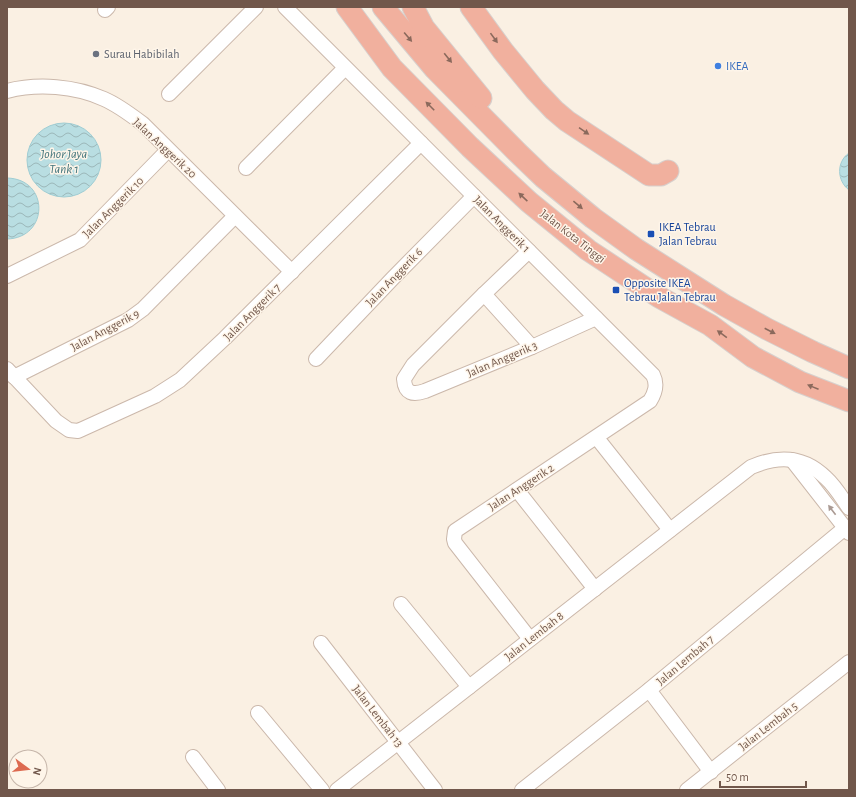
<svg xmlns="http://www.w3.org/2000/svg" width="856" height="797" font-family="'Alegreya Sans',sans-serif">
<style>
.water{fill:url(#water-waves);stroke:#a0cdd3}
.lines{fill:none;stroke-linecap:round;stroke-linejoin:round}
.minor-casing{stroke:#cbb8ab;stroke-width:16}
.highway-casing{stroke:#d7d0cd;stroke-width:23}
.minor{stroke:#fff;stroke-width:14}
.highway{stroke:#f1b09e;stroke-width:21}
.oneway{fill:#8b695c}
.oneway2{fill:#aa9a93}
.worship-dot{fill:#6b7280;stroke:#fef5e9;stroke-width:1.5}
.shop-dot{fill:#3f7fe0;stroke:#fef5e9;stroke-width:1.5}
.transit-dot{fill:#1a4fb4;stroke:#fef5e9;stroke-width:1.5}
.labels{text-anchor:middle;stroke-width:3;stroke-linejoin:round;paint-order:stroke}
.worship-label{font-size:12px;fill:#5b616d;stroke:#fef5e9;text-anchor:start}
.shop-label{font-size:12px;fill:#366cbe;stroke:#fef5e9;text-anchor:start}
.street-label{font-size:12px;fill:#71574b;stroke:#fef5e9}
.transit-label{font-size:12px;fill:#164399;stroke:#fef5e9;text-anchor:start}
.water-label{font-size:13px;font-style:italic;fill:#43757c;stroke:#fef5e9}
</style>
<defs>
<pattern id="water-waves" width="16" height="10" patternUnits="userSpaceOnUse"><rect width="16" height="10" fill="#b9dee2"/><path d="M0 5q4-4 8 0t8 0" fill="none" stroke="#9bb7b9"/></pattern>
</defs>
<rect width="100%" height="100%" fill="#faf0e3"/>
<!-- water -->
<g class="water">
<circle cx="64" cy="160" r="37"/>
<path d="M849,153V190C837,181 836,162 849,153Z"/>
<path d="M7,178C50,179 49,238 7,239Z"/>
</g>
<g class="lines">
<!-- minor casing -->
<g class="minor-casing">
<g id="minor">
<path d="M285,7L653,375C658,385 655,393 650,401L455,531L454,539L455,543L530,639"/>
<path d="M105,10L108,7"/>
<path d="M7,91C38,83 75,86 104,99C118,105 131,115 143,124L292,272"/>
<path d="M169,94L256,7"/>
<path d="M246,168L345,68"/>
<path d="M529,251L484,294L413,365L404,379C405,394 413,395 425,391L532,347L596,318"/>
<path d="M7,276L80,240L168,150"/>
<path d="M484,294L532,347"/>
<path d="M316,359L393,278L474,196"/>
<path d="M7,369L56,421L69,430L78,431L155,396L180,380L225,338L421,143"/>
<path d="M14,377L128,320L143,309L235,216"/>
<path d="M597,438L670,530"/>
<path d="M792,460L849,533"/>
<path d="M517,490L595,589"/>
<path d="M401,604L469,687"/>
<path d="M321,643L435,790"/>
<path d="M649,690L711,772"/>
<path d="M258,713L322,790"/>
<path d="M193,757L218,790"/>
<path d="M337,790L751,467C779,455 804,456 826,478C835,486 842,498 849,508"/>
<path d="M522,790L649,690L845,528"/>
<path d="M687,790L849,662"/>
</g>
</g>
<!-- highway casing -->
<g class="highway-casing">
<g id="highway">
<path d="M347,7L392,68L470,147L529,202L588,250L659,297L710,325L753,357L800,382L849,401"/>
<path d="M383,7L435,69L517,152L543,177L593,218L636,249L724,305L767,329L813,352L849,368"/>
<path d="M413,7L424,28L481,98"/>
<path d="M471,7L503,51L535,90L554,110L567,121L649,175H661L668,171"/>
</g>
</g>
<!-- minor -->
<use href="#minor" class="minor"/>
<!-- highway -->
<use href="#highway" class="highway"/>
</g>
<!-- one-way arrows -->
<defs><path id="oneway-solid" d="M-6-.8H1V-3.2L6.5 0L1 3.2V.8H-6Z"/></defs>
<g class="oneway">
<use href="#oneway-solid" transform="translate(408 37) rotate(50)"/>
<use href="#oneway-solid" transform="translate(494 38) rotate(54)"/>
<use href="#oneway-solid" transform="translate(448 58) rotate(51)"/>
<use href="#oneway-solid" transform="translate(430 106) rotate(-135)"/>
<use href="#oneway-solid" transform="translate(584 131) rotate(34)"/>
<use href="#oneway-solid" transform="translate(523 197) rotate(-137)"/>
<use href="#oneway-solid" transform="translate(578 205) rotate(40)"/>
<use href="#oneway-solid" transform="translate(770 331) rotate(27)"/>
<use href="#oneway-solid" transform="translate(722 334) rotate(-144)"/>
<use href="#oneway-solid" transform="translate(813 387) rotate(-158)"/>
</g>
<use class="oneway2" href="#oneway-solid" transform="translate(832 510) rotate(-127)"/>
<!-- markers -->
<circle class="worship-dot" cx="96" cy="54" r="4"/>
<circle class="shop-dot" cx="718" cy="66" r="4"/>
<g class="transit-dot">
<rect x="647" y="230" width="8" height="8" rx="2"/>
<rect x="612" y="286" width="8" height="8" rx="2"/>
</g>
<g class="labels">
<!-- worship labels -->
<g class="worship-label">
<text x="104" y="58">Surau Habibilah</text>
</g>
<!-- shop labels -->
<g class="shop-label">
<text x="726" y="70">IKEA</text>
</g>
<!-- street labels -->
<g class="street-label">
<text transform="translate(165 148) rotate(43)" y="4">Jalan Anggerik 20</text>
<text transform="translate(113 207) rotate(-45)" y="4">Jalan Anggerik 10</text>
<text transform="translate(502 224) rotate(45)" y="4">Jalan Anggerik 1</text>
<text transform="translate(573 236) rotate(38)" y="4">Jalan Kota Tinggi</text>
<text transform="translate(394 277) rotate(-46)" y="4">Jalan Anggerik 6</text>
<text transform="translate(252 312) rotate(-45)" y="4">Jalan Anggerik 7</text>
<text transform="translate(105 330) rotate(-28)" y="4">Jalan Anggerik 9</text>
<text transform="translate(502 359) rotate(-23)" y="4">Jalan Anggerik 3</text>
<text transform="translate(521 487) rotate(-33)" y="4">Jalan Anggerik 2</text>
<text transform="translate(534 636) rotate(-38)" y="4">Jalan Lembah 8</text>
<text transform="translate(685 660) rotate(-40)" y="4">Jalan Lembah 7</text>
<text transform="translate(378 716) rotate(52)" y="4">Jalan Lembah 13</text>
<text transform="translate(768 726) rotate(-38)" y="4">Jalan Lembah 5</text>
</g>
<!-- transit labels -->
<g class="transit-label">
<text x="659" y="231">IKEA Tebrau<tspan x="659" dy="14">Jalan Tebrau</tspan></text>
<text x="624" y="287">Opposite IKEA<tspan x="624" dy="14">Tebrau Jalan Tebrau</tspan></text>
</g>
<!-- water labels -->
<g class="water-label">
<text x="64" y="158">Johor Jaya<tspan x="64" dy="15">Tank 1</tspan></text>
</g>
</g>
<!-- border -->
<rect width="856" height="797" fill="none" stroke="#71574b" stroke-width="16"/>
<!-- north arrow -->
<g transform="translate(28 769) rotate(105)"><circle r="19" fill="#fef5e9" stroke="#c6b6aa"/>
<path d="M0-3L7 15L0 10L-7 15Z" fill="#dd6a50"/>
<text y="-6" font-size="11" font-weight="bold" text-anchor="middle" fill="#71574b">N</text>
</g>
<!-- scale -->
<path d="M720 781v6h86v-6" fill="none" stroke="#71574b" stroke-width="2"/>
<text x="726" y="781" font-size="12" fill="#71574b" stroke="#fef5e9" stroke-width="3" paint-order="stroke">50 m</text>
</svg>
